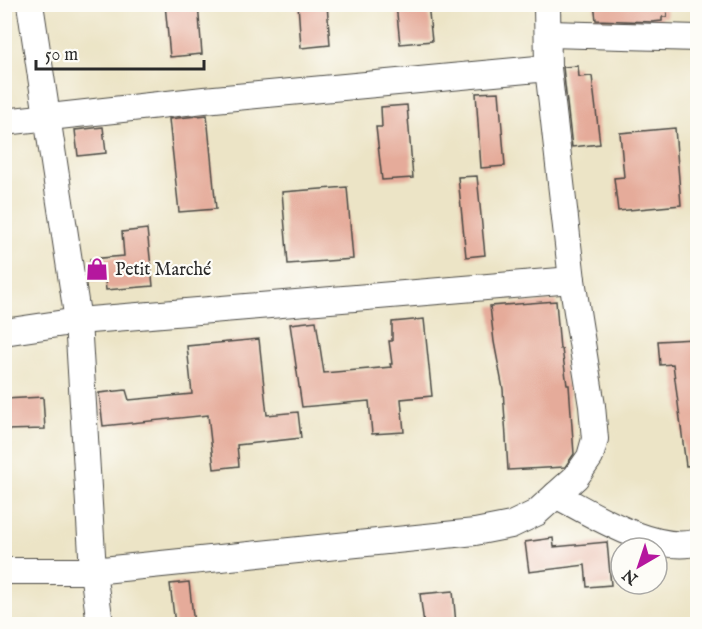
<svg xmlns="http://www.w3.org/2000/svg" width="702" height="629" font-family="'IM FELL English',serif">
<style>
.building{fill:#e5ab9a}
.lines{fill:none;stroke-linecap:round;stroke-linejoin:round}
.minor-casing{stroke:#484742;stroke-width:28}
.minor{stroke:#fff;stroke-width:26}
.labels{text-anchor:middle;stroke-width:4.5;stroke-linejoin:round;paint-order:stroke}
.poi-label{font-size:18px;fill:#2b2b2b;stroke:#fdfcf7;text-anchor:start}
</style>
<rect width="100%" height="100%" fill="#fdfcf7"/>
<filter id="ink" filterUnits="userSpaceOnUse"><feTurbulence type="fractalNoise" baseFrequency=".0167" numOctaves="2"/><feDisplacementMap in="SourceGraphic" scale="12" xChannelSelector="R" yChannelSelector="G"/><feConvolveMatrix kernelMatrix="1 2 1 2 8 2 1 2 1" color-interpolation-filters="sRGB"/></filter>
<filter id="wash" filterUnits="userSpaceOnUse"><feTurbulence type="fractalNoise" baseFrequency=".008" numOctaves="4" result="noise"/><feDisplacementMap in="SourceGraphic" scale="24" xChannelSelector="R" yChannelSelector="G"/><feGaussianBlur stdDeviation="1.35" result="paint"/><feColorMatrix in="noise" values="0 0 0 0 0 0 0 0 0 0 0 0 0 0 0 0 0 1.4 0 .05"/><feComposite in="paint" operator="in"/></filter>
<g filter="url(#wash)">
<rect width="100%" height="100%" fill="#ece4c6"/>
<g id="blocks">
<!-- building -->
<g class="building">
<path d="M165,4H198L202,54L170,57Z"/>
<path d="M298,4H327L330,45L301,48Z"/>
<path d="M396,4H428L432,41L400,44Z"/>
<path d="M594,4H666L667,17H662V21L652,22L596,20Z"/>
<path d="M578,66L579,77L592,76L600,144L572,147L563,67Z"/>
<path d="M499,92L505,166L481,168L476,93Z"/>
<path d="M407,105L413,178L382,180L376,127H382L381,107Z"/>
<path d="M207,115L216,209L179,212L169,119Z"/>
<path d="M103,127L106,153L78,156L75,130Z"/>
<path d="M675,128L681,205L618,211L614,178L624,177L620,133Z"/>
<path d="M477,176L485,255L466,257L458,177Z"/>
<path d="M347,187L353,259L288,264L282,192Z"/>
<path d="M147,229L153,286L106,290L105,280L92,281L90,259L124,256L122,232Z"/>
<path d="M556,301L560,349H562L567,385H569L574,454L565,467L508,470L503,389L494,342L490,306Z"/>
<path d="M424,319L432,396L401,399L404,432L372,434L369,401L302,407L290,324L316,321L324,373L391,367L390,364H392L389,341H392V322Z"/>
<path d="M259,339L267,415L298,412L301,438L237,445L239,466L214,469L208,415L103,426L99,393L126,390L129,400L192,394L187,346Z"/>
<path d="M694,339L698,370V465L686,466L673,364L660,365L658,341Z"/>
<path d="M43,397L45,429L4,430V399Z"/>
<path d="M553,538L554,547L607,542L611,585L587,587L585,565L529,572L525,542Z"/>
<path d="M189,582L194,624H175L170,584Z"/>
<path d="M453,591L456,624H424L420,594Z"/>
</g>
</g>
</g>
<g filter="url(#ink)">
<use href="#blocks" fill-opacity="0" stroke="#484742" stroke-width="1.5"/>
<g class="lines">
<!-- minor casing -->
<g class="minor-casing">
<g id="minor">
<path d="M549,34L698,38"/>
<path d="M4,122L204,100L548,68"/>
<path d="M4,332L78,321L572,280"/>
<path d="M556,495C592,514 656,555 698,542"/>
<path d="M4,571H93L78,321L30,4"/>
<path d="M100,624L93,571L475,532L511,525L536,513L576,477L590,457L595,439L592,406L572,280L548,68L547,4"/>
</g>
</g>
<!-- minor -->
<use href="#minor" class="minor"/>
</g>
</g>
<!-- icons -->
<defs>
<g id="shop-bare" transform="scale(1.8)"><path d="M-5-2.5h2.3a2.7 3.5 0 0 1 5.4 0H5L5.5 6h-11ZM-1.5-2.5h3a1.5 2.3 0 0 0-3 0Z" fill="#b5179e" stroke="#fdfcf7" stroke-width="2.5" paint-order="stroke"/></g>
</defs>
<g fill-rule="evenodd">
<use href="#shop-bare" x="97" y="269"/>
</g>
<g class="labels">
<!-- poi labels -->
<g class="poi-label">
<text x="115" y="275">Petit Marché</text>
</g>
</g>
<!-- margin -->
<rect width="702" height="629" fill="none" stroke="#fdfcf7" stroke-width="24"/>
<!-- north arrow -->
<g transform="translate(639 566) rotate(219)"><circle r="28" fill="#fdfcf7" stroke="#a9a8a5" stroke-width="1.5"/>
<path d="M0-4.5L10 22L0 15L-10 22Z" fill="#b5179e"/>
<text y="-9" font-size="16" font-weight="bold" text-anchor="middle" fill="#2b2b2b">N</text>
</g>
<!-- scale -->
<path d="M36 60v9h168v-9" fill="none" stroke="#2b2b2b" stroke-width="3"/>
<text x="45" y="60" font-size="18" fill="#2b2b2b" stroke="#fdfcf7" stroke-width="4.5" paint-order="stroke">50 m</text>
</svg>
